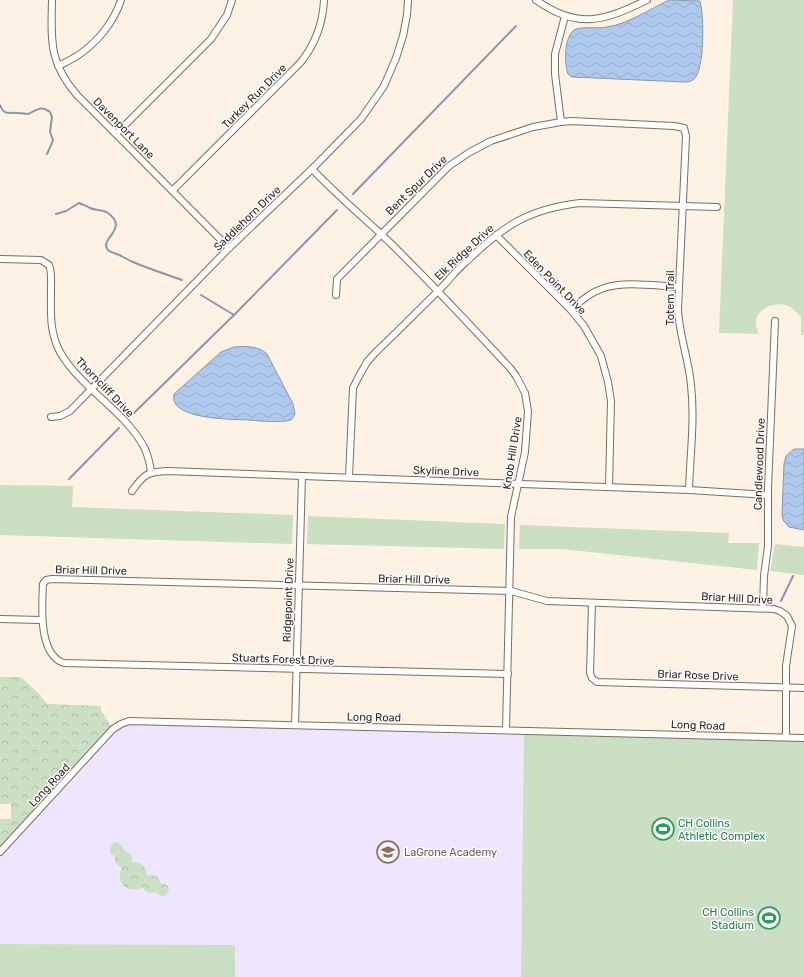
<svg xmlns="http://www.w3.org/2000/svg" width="804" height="977" font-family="Rubik,sans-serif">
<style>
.education{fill:#ede6fc}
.grass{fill:#cadfc4}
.forest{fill:url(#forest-crowns)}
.water{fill:url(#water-waves);stroke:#8899af}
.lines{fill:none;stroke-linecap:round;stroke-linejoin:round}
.stream{stroke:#8899af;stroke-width:2}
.minor-casing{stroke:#7e6e59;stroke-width:8}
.minor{stroke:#fff;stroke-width:6}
.labels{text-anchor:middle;stroke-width:3;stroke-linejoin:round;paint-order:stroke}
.street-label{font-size:11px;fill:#2e281f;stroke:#fff}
.leisure-label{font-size:11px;fill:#27864d;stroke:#fff;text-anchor:start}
.education-label{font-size:11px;fill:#785e54;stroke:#fff;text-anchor:start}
</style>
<defs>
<pattern id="forest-crowns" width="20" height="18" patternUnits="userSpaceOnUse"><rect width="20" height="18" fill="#cadfc4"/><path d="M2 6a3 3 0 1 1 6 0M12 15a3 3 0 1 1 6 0" fill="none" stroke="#aebfa8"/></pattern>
<pattern id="water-waves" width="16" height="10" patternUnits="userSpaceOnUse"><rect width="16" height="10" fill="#aec9ed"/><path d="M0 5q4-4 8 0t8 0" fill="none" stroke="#96adcb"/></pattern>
</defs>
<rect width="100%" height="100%" fill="#fdf2e4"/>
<!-- education -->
<path class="education" d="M121,724L524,730L521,977H235V945L0,944V852Z"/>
<!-- grass -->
<g class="grass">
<path d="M733,0H804V335H801V317C796,312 792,307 786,305C773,302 755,309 756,325C756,328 758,332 759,334L719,333Z"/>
<path d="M0,485L73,486L72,507L293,515L292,544L0,535Z"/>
<path d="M308,516L505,524L504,549L307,544Z"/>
<path d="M520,525L729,533L728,543H759L757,570L562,549H519Z"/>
<path d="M775,544L804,547V575L770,571Z"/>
<path d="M524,730L804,738V977H521Z"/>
<path d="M0,944L235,945V977H0Z"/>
</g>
<!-- forest -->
<g class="forest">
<path d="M0,677H21L39,694L47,704L101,706V710L113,729L0,852V819H11V804H0Z"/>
<path d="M117,842L121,845L123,850L131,854L132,862C141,862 146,867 147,876C154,874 159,876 160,883L167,885L169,890L166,895L161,896L156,892C150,894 145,892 143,887C129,895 114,883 122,868L115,863V856L111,854L110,850L112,844Z"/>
</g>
<!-- water -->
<g class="water">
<path d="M669,0L700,1C704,15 705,69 694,79C692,81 689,82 685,82L572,77L568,74C564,64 564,37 574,30C580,26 599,29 607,27C628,24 650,9 669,0Z"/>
<path d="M234,347C245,346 259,346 267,354L293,404L295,414L291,420C278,423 262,421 248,420C232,419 168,420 174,394L221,352Z"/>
<path d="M794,449H804V530L789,527L783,520L782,515L784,464L786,456Z"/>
</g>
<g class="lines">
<!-- stream -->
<g class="stream">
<path d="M0,105C4,116 9,112 18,113C22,113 25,114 28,114C37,110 41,105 50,112L52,117L50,132L53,140L52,143L47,154"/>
<path d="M353,194L516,26"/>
<path d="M56,214L66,211L79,203C83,205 87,206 90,208C96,211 102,209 108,213C130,229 98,239 108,250C111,253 116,253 119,255C124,257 128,260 133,262C149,269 166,274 182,280"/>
<path d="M201,295L234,315"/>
<path d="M134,413L236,313L337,210"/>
<path d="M69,479L119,428"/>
<path d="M781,601L793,576"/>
</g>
<!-- minor casing -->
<g class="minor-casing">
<g id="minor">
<path d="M52,0C51,40 49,63 77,95L229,248"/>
<path d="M536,0C578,30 604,21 647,0"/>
<path d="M58,66C64,63 71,60 77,56C97,43 114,22 121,0"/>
<path d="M561,122L555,74V54L565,16"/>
<path d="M116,134L211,39L227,15L232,0"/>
<path d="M312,169C334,192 358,213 381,234C426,277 468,323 510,368L516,376L525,393L528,411L525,452L511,517L506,730"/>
<path d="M173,190L301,62C315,44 323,23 324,0"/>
<path d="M496,235L571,310L584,326L601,356L608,382L611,401L609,487"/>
<path d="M0,259L41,260L49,265C52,272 51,281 51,289C51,311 49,332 60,352C81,389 126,411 145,449C148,456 150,464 151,472"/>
<path d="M336,295L337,279L449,166L470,152L491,141L533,127L561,122L571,121L674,126L684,128L686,136L678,309C679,335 689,360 691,385C695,420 690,456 689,490"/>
<path d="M571,310C580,301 591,292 604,288C625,281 656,286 679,287"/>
<path d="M51,417L60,416L70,411L229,248L312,169L361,119L384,86L396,58L403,36L407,15L408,0"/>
<path d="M349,477L353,388L359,376L367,362L375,353C398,331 420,309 443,286C451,278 457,269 466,262C503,226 528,209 580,203L717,207"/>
<path d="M132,491C144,474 147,472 168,471L689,490L768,495"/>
<path d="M592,603L590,673L592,678L597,682L804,688"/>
<path d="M763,608L764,576L768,546V488L775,321"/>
<path d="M0,619L41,620"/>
<path d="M508,674L64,663C38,655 42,605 43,584L46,580L52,579L511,591L547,601L774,609L780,611L787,616L792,626L786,666V737"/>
<path d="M295,725L302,476"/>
<path d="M0,852L113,729L121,724L129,721L804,738"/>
</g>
</g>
<!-- minor -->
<use href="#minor" class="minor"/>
</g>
<!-- icons -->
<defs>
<g id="stadium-ring" transform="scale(1.15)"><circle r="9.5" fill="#fff" stroke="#2e9e5b" stroke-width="1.5"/><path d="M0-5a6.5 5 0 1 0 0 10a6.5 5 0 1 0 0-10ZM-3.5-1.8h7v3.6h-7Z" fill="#2e9e5b"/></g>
<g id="school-ring" transform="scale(1.15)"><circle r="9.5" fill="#fff" stroke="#8d6e63" stroke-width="1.5"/><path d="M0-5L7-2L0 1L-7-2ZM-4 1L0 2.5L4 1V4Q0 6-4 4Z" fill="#8d6e63"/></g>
</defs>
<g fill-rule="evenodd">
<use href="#stadium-ring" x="663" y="829"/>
<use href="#school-ring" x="388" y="852"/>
<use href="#stadium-ring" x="769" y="918"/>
</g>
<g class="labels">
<!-- street labels -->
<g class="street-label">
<text transform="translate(254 96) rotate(-45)" y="4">Turkey Run Drive</text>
<text transform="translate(124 128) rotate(45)" y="4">Davenport Lane</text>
<text transform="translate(416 185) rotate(-44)" y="4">Bent Spur Drive</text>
<text transform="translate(247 218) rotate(-44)" y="4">Saddlehorn Drive</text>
<text transform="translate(464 252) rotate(-43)" y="4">Elk Ridge Drive</text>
<text transform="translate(555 282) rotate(46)" y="4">Eden Point Drive</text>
<text transform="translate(670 298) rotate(-90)" y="4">Totem Trail</text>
<text transform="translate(105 387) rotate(46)" y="4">Thorncliff Drive</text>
<text transform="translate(512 453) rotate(-81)" y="4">Knob Hill Drive</text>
<text transform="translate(759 464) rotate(-88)" y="4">Candlewood Drive</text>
<text transform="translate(446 471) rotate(2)" y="4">Skyline Drive</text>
<text transform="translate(91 570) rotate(1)" y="4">Briar Hill Drive</text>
<text transform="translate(414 579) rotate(1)" y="4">Briar Hill Drive</text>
<text transform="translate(737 598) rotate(3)" y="4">Briar Hill Drive</text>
<text transform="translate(288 600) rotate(-88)" y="4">Ridgepoint Drive</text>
<text transform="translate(283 659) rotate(2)" y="4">Stuarts Forest Drive</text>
<text transform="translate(698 675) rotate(2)" y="4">Briar Rose Drive</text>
<text transform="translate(374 717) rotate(1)" y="4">Long Road</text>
<text transform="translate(698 725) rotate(2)" y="4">Long Road</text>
<text transform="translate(49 785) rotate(-47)" y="4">Long Road</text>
</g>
<!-- leisure labels -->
<g class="leisure-label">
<text x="678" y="827">CH Collins<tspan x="678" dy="13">Athletic Complex</tspan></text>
<text x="754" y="916" text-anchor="end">CH Collins<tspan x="754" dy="13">Stadium</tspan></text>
</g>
<!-- education labels -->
<g class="education-label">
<text x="404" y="856">LaGrone Academy</text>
</g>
</g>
</svg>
